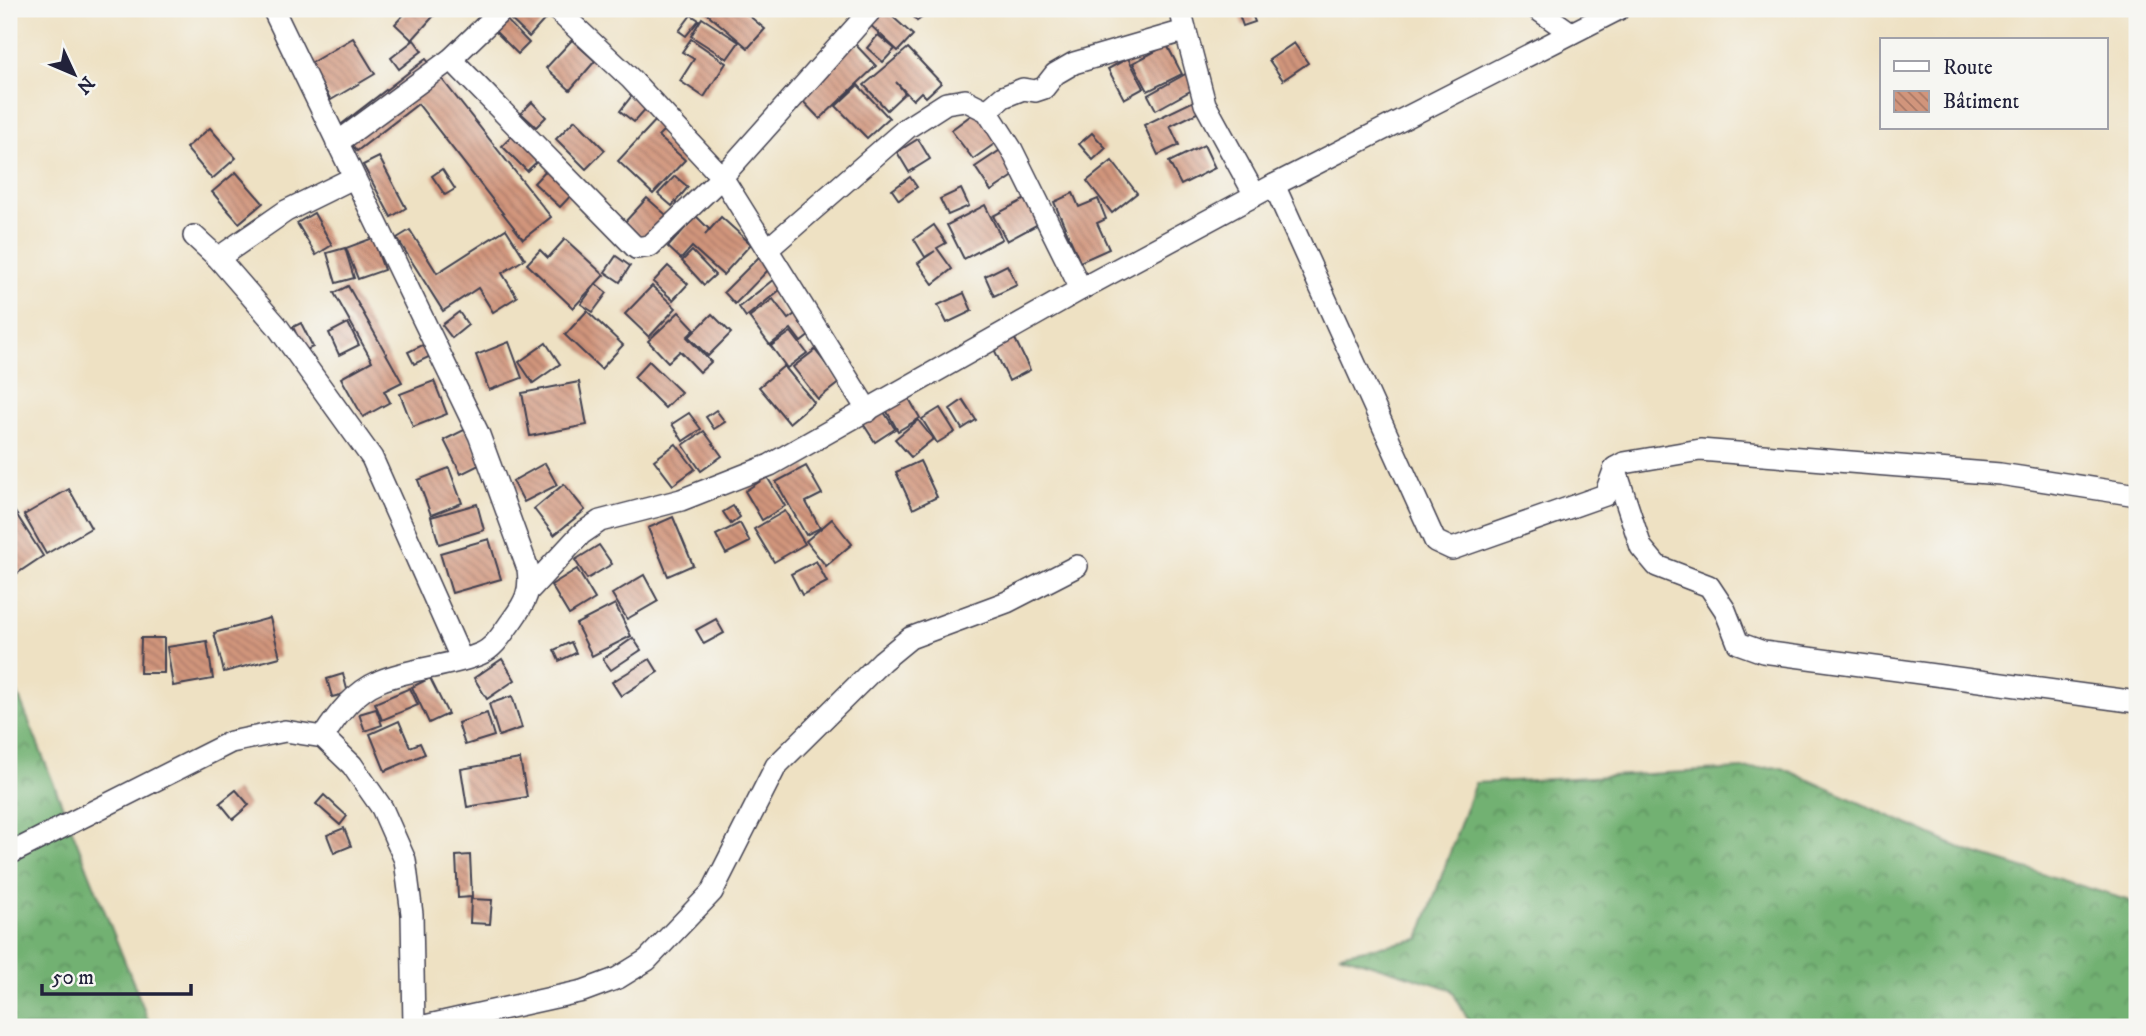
<svg xmlns="http://www.w3.org/2000/svg" width="2146" height="1036" font-family="'IM FELL DW Pica',serif">
<style>
.forest{fill:url(#forest-crowns);stroke:#4a6a56;stroke-width:2}
.building{fill:url(#building-back-hatch)}
.lines{fill:none;stroke-linecap:round;stroke-linejoin:round}
.minor-casing{stroke:#413f4f;stroke-width:24}
.minor{stroke:#fff;stroke-width:21}
</style>
<defs>
<pattern id="forest-crowns" width="20" height="18" patternUnits="userSpaceOnUse" patternTransform="scale(1.75)"><rect width="20" height="18" fill="#72b172"/><path d="M2 6a3 3 0 1 1 6 0M12 15a3 3 0 1 1 6 0" fill="none" stroke="#5d905f"/></pattern>
<pattern id="building-back-hatch" width="6" height="6" patternUnits="userSpaceOnUse" patternTransform="scale(1.75)"><rect width="6" height="6" fill="#d1957c"/><path d="M-1 5l2 2M0 0l6 6M5-1l2 2" fill="none" stroke="#a97967"/></pattern>
</defs>
<rect width="100%" height="100%" fill="#f6f6f2"/>
<filter id="ink" filterUnits="userSpaceOnUse"><feTurbulence type="fractalNoise" baseFrequency=".0143" numOctaves="2"/><feDisplacementMap in="SourceGraphic" scale="14" xChannelSelector="R" yChannelSelector="G"/><feConvolveMatrix kernelMatrix="1 2 1 2 8 2 1 2 1" color-interpolation-filters="sRGB"/></filter>
<filter id="wash" filterUnits="userSpaceOnUse"><feTurbulence type="fractalNoise" baseFrequency=".00686" numOctaves="4" result="noise"/><feDisplacementMap in="SourceGraphic" scale="28" xChannelSelector="R" yChannelSelector="G"/><feGaussianBlur stdDeviation="1.57" result="paint"/><feColorMatrix in="noise" values="0 0 0 0 0 0 0 0 0 0 0 0 0 0 0 0 0 1.4 0 .05"/><feComposite in="paint" operator="in"/></filter>
<g filter="url(#wash)">
<rect width="100%" height="100%" fill="#eee1c3"/>
<!-- forest -->
<g class="forest">
<path d="M9,672L151,1027H9Z"/>
<path d="M1780,767L1967,851L2137,903V1027H1472L1451,989L1339,954L1419,939L1475,783Z"/>
</g>
<g id="blocks">
<!-- building -->
<g class="building">
<path d="M409,9H440L412,40L395,24Z"/>
<path d="M496,9L529,43L518,54L484,20Z"/>
<path d="M500,9H538L547,17L529,37Z"/>
<path d="M706,9H741L765,29L748,48L704,11Z"/>
<path d="M876,9H884L913,35L898,51L866,21Z"/>
<path d="M908,9H934L917,21Z"/>
<path d="M1237,9H1250L1255,22L1243,26Z"/>
<path d="M691,15L699,20L686,36L679,31Z"/>
<path d="M702,18L739,42L727,59L691,36Z"/>
<path d="M878,35L895,49L883,62L867,48Z"/>
<path d="M353,38L375,74L331,100L309,64Z"/>
<path d="M691,39L726,63L704,97L680,81L694,59L682,52Z"/>
<path d="M414,40L422,51L399,69L391,58Z"/>
<path d="M572,40L595,61L570,90L546,68Z"/>
<path d="M854,43L876,66L820,119L798,96Z"/>
<path d="M1294,43L1308,63L1283,80L1269,60Z"/>
<path d="M1167,45L1182,74L1148,91L1133,63Z"/>
<path d="M908,48L941,83L926,97L921,92L913,100L896,82L905,93L887,110L864,85Z"/>
<path d="M1128,58L1144,88L1124,99L1108,69Z"/>
<path d="M426,59L551,217L523,239L418,104L357,151L338,127Z"/>
<path d="M1191,71L1199,86L1156,110L1148,95Z"/>
<path d="M858,85L889,118L867,138L836,106Z"/>
<path d="M634,93L649,105L634,122L620,111Z"/>
<path d="M1196,100L1201,111L1170,126L1179,145L1158,155L1144,125Z"/>
<path d="M532,102L546,117L536,127L521,113Z"/>
<path d="M985,105L1007,135L973,159L951,130Z"/>
<path d="M658,118L667,127L658,136L685,160L653,194L618,161Z"/>
<path d="M575,120L605,150L586,169L556,139Z"/>
<path d="M210,128L236,158L212,179L186,148Z"/>
<path d="M518,130L543,156L527,171L502,146Z"/>
<path d="M1092,133L1106,148L1093,160L1079,144Z"/>
<path d="M918,139L930,159L909,172L897,152Z"/>
<path d="M1204,145L1215,168L1181,185L1169,162Z"/>
<path d="M1002,149L1018,173L991,191L975,167Z"/>
<path d="M379,157L406,208L391,217L363,165Z"/>
<path d="M1112,161L1137,193L1112,213L1087,181Z"/>
<path d="M549,167L575,191L560,207L534,183Z"/>
<path d="M442,169L455,189L445,195L432,176Z"/>
<path d="M236,172L263,203L239,223L212,192Z"/>
<path d="M675,176L688,187L672,206L658,194Z"/>
<path d="M910,177L917,187L899,200L892,190Z"/>
<path d="M961,189L969,206L948,215L940,199Z"/>
<path d="M1073,193L1079,207L1098,199L1106,219L1097,223L1109,249L1080,262L1054,202Z"/>
<path d="M1029,197L1042,222L1007,241L993,216Z"/>
<path d="M647,198L673,221L651,247L624,223Z"/>
<path d="M985,205L1002,239L964,259L947,225Z"/>
<path d="M314,213L332,245L316,255L297,223Z"/>
<path d="M696,216L709,229L705,235L721,217L751,244L723,275L692,247L681,259L668,247Z"/>
<path d="M934,225L946,243L937,248L952,269L933,284L918,263L935,251L925,257L914,239Z"/>
<path d="M506,229L525,259L502,273L517,297L493,312L478,288L443,311L397,238L410,230L437,273Z"/>
<path d="M373,238L384,270L358,279L346,248Z"/>
<path d="M565,239L604,275L573,308L527,264L540,250L548,258Z"/>
<path d="M345,248L354,278L336,283L327,253Z"/>
<path d="M692,251L715,275L704,285L682,261Z"/>
<path d="M765,251L776,262L735,304L724,292Z"/>
<path d="M616,256L630,266L620,282L605,272Z"/>
<path d="M1007,265L1017,285L994,296L985,276Z"/>
<path d="M668,266L688,284L673,300L653,282Z"/>
<path d="M784,271L791,281L746,317L739,307Z"/>
<path d="M596,284L607,293L593,312L581,304Z"/>
<path d="M348,286L402,382L384,391L390,402L363,417L341,378L372,361L334,293Z"/>
<path d="M652,286L676,308L649,337L625,314Z"/>
<path d="M964,293L972,311L947,323L938,305Z"/>
<path d="M773,299L788,319L805,307L820,327L801,342L791,329L770,345L749,317Z"/>
<path d="M587,311L623,345L601,369L565,335Z"/>
<path d="M459,312L468,325L452,338L442,325Z"/>
<path d="M679,312L695,329L687,337L711,362L700,372L680,351L668,362L648,341Z"/>
<path d="M712,314L731,333L708,356L689,337Z"/>
<path d="M301,323L313,347L304,351L293,327Z"/>
<path d="M348,323L359,345L339,355L329,333Z"/>
<path d="M791,332L807,353L787,368L771,346Z"/>
<path d="M1015,339L1030,370L1009,381L994,349Z"/>
<path d="M429,342L435,354L414,364L408,352Z"/>
<path d="M509,342L522,378L489,390L476,355Z"/>
<path d="M546,343L560,364L533,383L519,362Z"/>
<path d="M815,350L840,382L818,399L793,367Z"/>
<path d="M649,361L681,392L665,408L634,377Z"/>
<path d="M784,366L814,402L789,423L759,387Z"/>
<path d="M434,381L447,414L413,427L400,394Z"/>
<path d="M579,382L587,425L530,436L522,393Z"/>
<path d="M907,395L920,418L898,431L885,408Z"/>
<path d="M963,400L976,420L962,429L950,409Z"/>
<path d="M880,406L895,429L875,442L860,419Z"/>
<path d="M940,408L955,432L937,443L922,419Z"/>
<path d="M716,410L725,422L714,429L706,417Z"/>
<path d="M689,413L701,429L683,441L672,424Z"/>
<path d="M918,420L933,439L911,457L895,439Z"/>
<path d="M466,429L483,463L461,474L444,440Z"/>
<path d="M704,431L722,456L701,471L683,445Z"/>
<path d="M676,444L695,469L673,485L654,460Z"/>
<path d="M920,461L937,497L913,509L896,472Z"/>
<path d="M545,463L557,485L524,502L513,481Z"/>
<path d="M806,466L822,494L806,502L820,528L806,535L776,482Z"/>
<path d="M449,468L462,503L431,515L418,480Z"/>
<path d="M767,477L785,506L762,520L745,491Z"/>
<path d="M564,484L585,510L554,535L534,509Z"/>
<path d="M69,489L91,528L46,554L24,515Z"/>
<path d="M477,504L484,530L439,544L431,517Z"/>
<path d="M733,506L740,517L731,524L723,512Z"/>
<path d="M785,511L805,544L774,562L754,529Z"/>
<path d="M15,512L43,556L16,574L9,563V515Z"/>
<path d="M673,517L693,565L668,576L648,528Z"/>
<path d="M832,519L852,544L826,566L806,541Z"/>
<path d="M740,523L750,542L726,554L716,535Z"/>
<path d="M489,539L501,579L452,593L440,553Z"/>
<path d="M599,545L612,564L587,579L575,560Z"/>
<path d="M816,561L827,582L802,595L791,574Z"/>
<path d="M577,569L595,599L569,615L551,585Z"/>
<path d="M644,575L658,601L627,619L612,594Z"/>
<path d="M615,604L631,636L592,656L576,624Z"/>
<path d="M270,618L280,657L224,672L214,633Z"/>
<path d="M716,619L724,633L704,644L696,630Z"/>
<path d="M141,638H164V673H140Z"/>
<path d="M633,638L641,650L611,670L603,659Z"/>
<path d="M207,641L213,679L173,686L167,647Z"/>
<path d="M571,642L576,653L559,661L554,650Z"/>
<path d="M502,659L515,680L487,699L474,678Z"/>
<path d="M650,659L658,672L621,696L612,682Z"/>
<path d="M343,674L348,693L332,697L327,679Z"/>
<path d="M430,678L448,714L429,723L412,687Z"/>
<path d="M410,688L418,705L382,720L375,703Z"/>
<path d="M512,696L522,728L499,736L489,704Z"/>
<path d="M376,709L382,725L365,731L359,714Z"/>
<path d="M487,713L494,736L465,745L458,723Z"/>
<path d="M399,721L410,747L420,743L425,754L385,771L370,734Z"/>
<path d="M520,759L527,797L467,807L461,769Z"/>
<path d="M236,790L249,805L233,819L220,803Z"/>
<path d="M324,795L347,816L340,825L316,804Z"/>
<path d="M344,828L351,846L334,853L327,835Z"/>
<path d="M470,855L472,897L458,898L456,856Z"/>
<path d="M471,899L492,900L490,924L470,923Z"/>
</g>
</g>
</g>
<g filter="url(#ink)">
<use href="#blocks" fill-opacity="0" stroke="#413f4f" stroke-width="2"/>
<g class="lines">
<!-- minor casing -->
<g class="minor-casing">
<g id="minor">
<path d="M273,9L479,435L528,569C531,591 526,601 513,619C504,631 495,648 480,654C449,667 412,668 380,681C354,692 338,714 323,737"/>
<path d="M556,9L631,79L722,177L868,411"/>
<path d="M1180,9L1205,104L1255,195"/>
<path d="M1537,9L1571,33"/>
<path d="M451,59L636,248L650,246L722,177L872,9"/>
<path d="M987,111L1003,97L1023,89L1035,91L1044,88L1055,74L1074,63L1184,31"/>
<path d="M337,143L451,59L503,9"/>
<path d="M1274,185L1435,541L1452,549L1605,495L1615,468L1624,463L1700,450L2000,474L2137,495"/>
<path d="M194,236L218,258L277,326L372,458L461,658"/>
<path d="M769,248L907,128L946,103L965,100L987,111L1012,150L1081,289"/>
<path d="M218,258L286,211L353,178"/>
<path d="M1615,468L1641,547L1657,566L1709,586L1725,610L1738,643L1763,652L2137,702"/>
<path d="M531,588L581,534L600,521L681,500L770,465L1081,289L1274,185L1619,9"/>
<path d="M9,854L231,742L285,731L323,737L352,765L382,808L405,860L412,914L414,1027"/>
<path d="M420,1027L583,991L618,978L647,960L712,892L776,766L882,661L910,638L1007,602L1077,566"/>
</g>
</g>
<!-- minor -->
<use href="#minor" class="minor"/>
</g>
</g>
<!-- margin -->
<rect width="2146" height="1036" fill="none" stroke="#f6f6f2" stroke-width="35"/>
<!-- legend -->
<rect x="1880" y="38" width="228" height="91" fill="#f6f6f2" stroke="#a1a1a9" stroke-width="2"/>
<rect x="1894" y="61" width="35" height="10" fill="#ffffff" stroke="#a1a1a9" stroke-width="2"/>
<text x="1943" y="74" font-size="21" fill="#22223b">Route</text>
<rect x="1894" y="91" width="35" height="21" fill="url(#building-back-hatch)" stroke="#a1a1a9" stroke-width="2"/>
<text x="1943" y="108" font-size="21" fill="#22223b">Bâtiment</text>
<!-- north arrow -->
<g transform="translate(74 74) rotate(134)" stroke="#f6f6f2" stroke-width="5" paint-order="stroke">
<path d="M0-5L12 26L0 18L-12 26Z" fill="#22223b"/>
<text y="-10" font-size="19" font-weight="bold" text-anchor="middle" fill="#22223b">N</text>
</g>
<!-- scale -->
<path d="M42 984v10h149v-10" fill="none" stroke="#22223b" stroke-width="3.5"/>
<text x="52" y="984" font-size="21" fill="#22223b" stroke="#f6f6f2" stroke-width="5" paint-order="stroke">50 m</text>
</svg>
